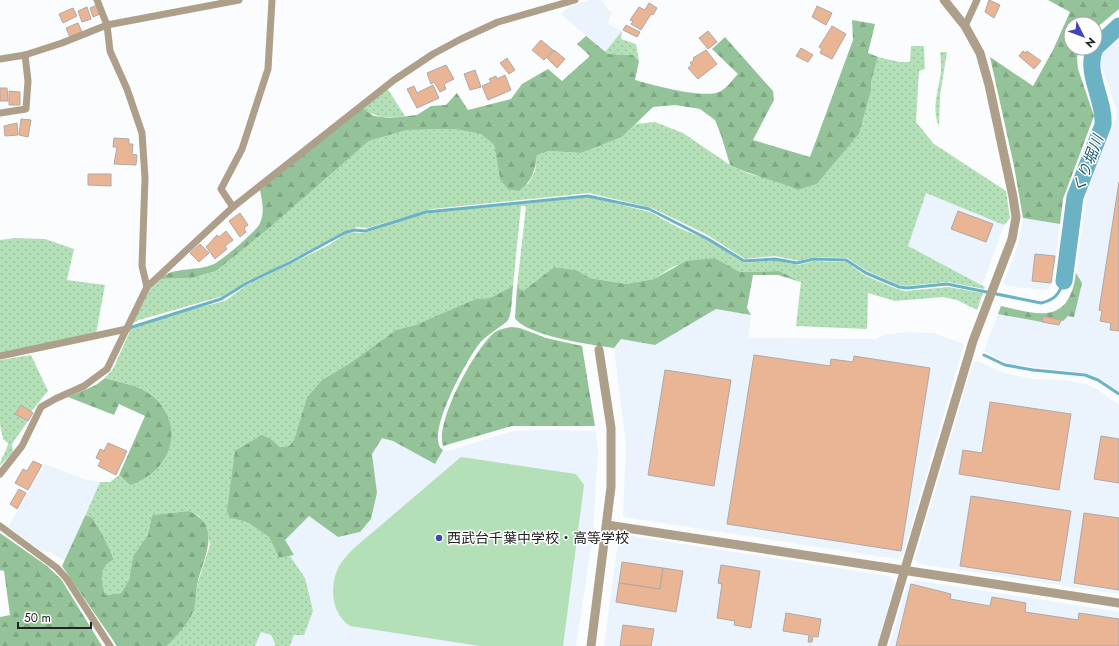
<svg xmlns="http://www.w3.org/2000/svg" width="1119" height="646" font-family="Jost,'Noto Sans JP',sans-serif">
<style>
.built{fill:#ebf3fd}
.green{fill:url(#green-dots)}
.forest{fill:url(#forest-firs)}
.pitch{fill:#b3e0b7}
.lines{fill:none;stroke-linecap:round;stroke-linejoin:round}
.stream{stroke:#6ab2c4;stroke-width:3}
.river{stroke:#6ab2c4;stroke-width:17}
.building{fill:#eab594;stroke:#ada9a7}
.minor{stroke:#ae9f8a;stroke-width:7}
.tertiary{stroke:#ae9f8a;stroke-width:9}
.poi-dot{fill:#4045ba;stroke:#fff;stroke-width:1.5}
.labels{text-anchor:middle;stroke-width:3;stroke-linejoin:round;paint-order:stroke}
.poi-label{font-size:14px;fill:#222324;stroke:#fff;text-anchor:start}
.water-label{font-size:15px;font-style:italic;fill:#1b5865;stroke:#fff}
</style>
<defs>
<pattern id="green-dots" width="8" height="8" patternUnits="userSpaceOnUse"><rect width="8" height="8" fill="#b3e0b7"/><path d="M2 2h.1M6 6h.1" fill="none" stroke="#9ac09d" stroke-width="1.8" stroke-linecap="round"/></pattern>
<pattern id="forest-firs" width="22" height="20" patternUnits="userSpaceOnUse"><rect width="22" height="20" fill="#94c399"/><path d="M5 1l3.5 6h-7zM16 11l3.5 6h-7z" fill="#7fa784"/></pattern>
</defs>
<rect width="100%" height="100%" fill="#fafcfe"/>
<!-- built -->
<g class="built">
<path d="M590,0H601L608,10L612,12L608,24L622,31L605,52L561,14L570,6Z"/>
<path d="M1119,37V392L1100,378L1086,373L1009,364L984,351L1001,306L1035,314L1050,313L1064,305L1070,298L1074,290L1087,190L1116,118V109L1101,63V57L1102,53Z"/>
<path d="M926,192L1004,225L982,285L908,246Z"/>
<path d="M1023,218L1060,224L1052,284L1047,290L1007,286L1004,282L1018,245Z"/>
<path d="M716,309L751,315L748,338L876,339L883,335L906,332L933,333L964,344L903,555L897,559L623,517L626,445L614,348L621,339L655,345Z"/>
<path d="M978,361L1003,373L1033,379L1063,380L1086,384L1097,389L1119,405V594L920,564L915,559L973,362Z"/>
<path d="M543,430L596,431L598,453L593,534L576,646H290L294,635L305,578L290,556L294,555L285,540L309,516L338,537L360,532L371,519L377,493L372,454L382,438L393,441L435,464L443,450L448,451L513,431Z"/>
<path d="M45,464L86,480L100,482L65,561L50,552H43L8,527Z"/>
<path d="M619,534L889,576L895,582L877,646H604Z"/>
<path d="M915,580L1119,612V646H889L907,586Z"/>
<path d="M261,631L271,635L275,643L274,646H255Z"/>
</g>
<!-- green -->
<g class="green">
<path d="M622,31L621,39L636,44L639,61L633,55L608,54L605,52Z"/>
<path d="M911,46H924L925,69L919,71L916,122L934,144L1006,191L1010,218L1004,225L926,193L908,246L985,287L984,289L948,282L906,286L899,285L865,270L847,258L814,257L799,261L775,256L745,259L706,234L652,208L589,193L432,209L367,228L358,227L347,230L274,269L249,280L223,296L139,320L132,324L148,292L159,279L192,278L216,271L268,229L369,141L407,130L454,129L481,134L494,145L500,179L528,184L535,171L537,155L549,151L581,153L622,137L636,124L655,122L683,133L730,165L749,174L776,180L798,190L817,184L859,134L871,91V82L878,57L900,62H910Z"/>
<path d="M940,52H947L940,96L939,126C931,109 939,89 941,71C941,64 941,58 940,52Z"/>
<path d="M387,88L405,116C388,119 376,118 362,108Z"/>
<path d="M589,197L650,212L679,228L706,239L744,263L775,260L798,265L814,261L846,262L866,276L897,289L905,291L948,287L983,293L977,310L957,300L943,297L895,301L868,293L867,329L796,326L801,282L779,271L740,272L715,258L674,266L654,279L626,284L590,278L575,270L554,267L523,291L517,287L526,206H521L513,286L490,298L477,299L415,325L396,330L350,363L322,380L307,397L294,440L289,446L280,447L271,439L230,518L247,522L269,537L279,558L290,556L305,578L313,611L304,635H294L290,646H274L275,643L271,635L261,632L255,646H167L192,613L198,582L210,545L207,528L199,516L189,511L152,515L148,535L133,556L129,580L121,593L104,595C101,577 97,569 114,558L101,535L96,523L91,517L85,516L100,482H110L119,475L130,485L163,408C142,388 133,384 105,378L113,369L131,329L176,313L225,301L247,285L329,245L348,232L364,233L420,215L435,212Z"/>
<path d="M15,238L45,239L74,249L67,280L105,285L96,334L0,354V240Z"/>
<path d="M31,355L48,391L31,412L21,405L16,414L28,421L12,444L13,452L0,466C0,458 7,452 8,443L3,439L0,424V360Z"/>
</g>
<!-- forest -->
<g class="forest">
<path d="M1048,0H1119V9L1095,29V24H1071V48H1079L1077,58L1078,69L1094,116L1063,199L1060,224L1023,218L1014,166L990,57L1033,86L1053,50L1070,12Z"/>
<path d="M852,20L875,24L868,53L878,57L871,82V91L859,134L817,184L798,190C776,180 752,176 730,165L721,135L715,120L700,109L675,105L653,107L622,137L581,153L549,151L537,155C535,171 532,181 519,191L508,189L500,179L494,145L481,134L454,129L407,130L369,141L268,229L216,271L192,278L159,279C174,266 196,272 214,264C222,260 258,230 260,223C265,212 262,201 260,190L362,108L374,116L390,118L417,115L431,106L446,105L457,93L468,110L511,99L522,84L548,69L562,81L590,56L577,44L586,36L608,54L633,55L639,61L635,80C653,85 706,100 721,91C727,88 733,79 738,74L712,49L725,37L773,91L774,100L753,140L810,157L853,40Z"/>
<path d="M715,258L740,272L779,271L801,282L778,275H753L747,308L751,315L716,309L655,345L621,339L614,348C593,345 526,336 515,318L517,287L523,291L554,267L576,270L590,278L626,284L654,279L686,261Z"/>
<path d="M1076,273L1082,283L1074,317L1068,316L1063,321L1043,317L1042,322L998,314L1001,306C1040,315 1069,325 1076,273Z"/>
<path d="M513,286C512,295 512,313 508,320C507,323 485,336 480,343C468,357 423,438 443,450L435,464L393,441L382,438L372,454L377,493L371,519L360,532L338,537L309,516L285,540L294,555L279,558L269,537L247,522L230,518L227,511L235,451L262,435L271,439L280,447L289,446L294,440L307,397L322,380L350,363L396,330L415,325L476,299L490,298Z"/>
<path d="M512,327L520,328L546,338L582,346L595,426H512L443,446C435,422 475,348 495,332C500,329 506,328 512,327Z"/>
<path d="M105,378C125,383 151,388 163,408C184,439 163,475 130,485L119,475L145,416L119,404L114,415L68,397L96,385Z"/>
<path d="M189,511C222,526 205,555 198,581C195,592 197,604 192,614C186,626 176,636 167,646H117L62,566L85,516C87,516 90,516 91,517C95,519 111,552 114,559C98,568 101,579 105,595L121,593L129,580L133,556L148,535L152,515Z"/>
<path d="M0,533L47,566L61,579L102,646H0V617L10,615L4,571L0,570Z"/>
</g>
<!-- pitch -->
<path class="pitch" d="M461,457L576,474L584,485L563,646H480L350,626C331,614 329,586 339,566C343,560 348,554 353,549Z"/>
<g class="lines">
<!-- stream -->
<g class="stream">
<path d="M129,328L221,299L247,283L289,263L346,232L354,230L365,231L426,212L588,196L649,209L708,239L744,261L775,259L797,263L814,259L846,260L866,273L899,287L907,288L947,284L1041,303C1055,300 1059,294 1064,281"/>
<path d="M984,355L1005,365L1033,370L1085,375L1098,380L1119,394"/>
</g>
<!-- river -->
<g class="river">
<path d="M1095,48L1119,26"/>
<path d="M1064,281L1075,197L1103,125C1105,99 1084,73 1095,48"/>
</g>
</g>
<!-- building -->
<g class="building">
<path d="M989,0L1000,5L994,18L985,12Z"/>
<path d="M649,3L657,8L653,15L651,14L641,30L631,24L633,21L630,20L639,7L645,10Z"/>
<path d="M97,5L100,14L93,17L90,8Z"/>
<path d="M817,6L832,13L826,25L812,17Z"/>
<path d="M87,7L91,19L82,22L78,11Z"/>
<path d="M73,8L77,16L63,23L59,14Z"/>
<path d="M78,23L82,32L70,37L66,28Z"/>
<path d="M626,25L640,32L637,37L623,30Z"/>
<path d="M832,26L846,34L832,59L820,53L822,49L819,47Z"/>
<path d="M708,31L717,42L708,49L699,38Z"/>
<path d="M541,40L553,50L544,60L532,50Z"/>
<path d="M801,48L813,55L808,62L796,56Z"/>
<path d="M554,50L565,59L557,68L547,58Z"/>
<path d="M706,50L717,64L698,79L688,68L692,65L690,63L694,60L693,58Z"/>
<path d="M1023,51L1026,53L1027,51L1041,61L1034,69L1019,56Z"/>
<path d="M507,58L515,70L509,74L500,63Z"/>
<path d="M446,65L454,79L444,84L446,89L440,92L434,82L431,84L427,73Z"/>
<path d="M475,70L481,87L470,90L464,74Z"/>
<path d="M505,75L511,90L488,100L482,86L491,82L489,79L496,76L497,79Z"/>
<path d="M433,85L439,98L417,108L407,89L414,86L417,93Z"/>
<path d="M0,88H7L8,101H0Z"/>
<path d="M9,91L20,92V105H9Z"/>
<path d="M21,119L31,120L28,137L19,135Z"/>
<path d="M17,123L18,135L5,136L4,126Z"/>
<path d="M114,138L129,139V144H133L132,154L137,155L136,165L114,164L117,147H113Z"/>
<path d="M88,174H111V186L88,185Z"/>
<path d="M1119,182V331L1110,330L1111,323L1100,321L1102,311L1099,310Z"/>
<path d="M958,211L993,224L986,242L951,229Z"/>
<path d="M240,213L248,225L244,228L246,232L240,237L229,221Z"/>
<path d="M226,231L233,240L225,246L227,249L215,259L206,247L217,235L219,237Z"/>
<path d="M200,244L209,253L199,262L190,253Z"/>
<path d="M1035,254L1055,256L1051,283L1032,281Z"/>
<path d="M1043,316L1061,320L1059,325L1042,322Z"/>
<path d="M754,355L830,366L831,359L853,362L854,356L930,368L901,551L727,524Z"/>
<path d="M665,370L731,380L714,486L648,475Z"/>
<path d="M990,402L1071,414L1059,490L959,474L963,450L982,453Z"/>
<path d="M21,405L33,413L28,421L15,414Z"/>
<path d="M1101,436L1119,439V483L1094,479Z"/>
<path d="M108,443L127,451L116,475L98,466L101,460L96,458L100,449L104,451Z"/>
<path d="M33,461L42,465L28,490L15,483L23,469L27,471Z"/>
<path d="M19,489L26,493L17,509L10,504Z"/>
<path d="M971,496L1071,511L1060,581L960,566Z"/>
<path d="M1084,513L1119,518V590L1074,583Z"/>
<path d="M622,562L663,568L660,589L619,583Z"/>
<path d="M721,565L760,571L751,628L734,625L735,621L717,618L722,584L718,583Z"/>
<path d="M663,568L683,571L676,612L616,602L619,583L660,589Z"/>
<path d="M911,584L951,594L950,599L990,606L992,597L1026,603L1025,612L1078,620L1079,613L1119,619V646H896Z"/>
<path d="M786,613L821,619L818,637L813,636L812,642H808L809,635L783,631Z"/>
<path d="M623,625L654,629L651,646H620Z"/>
</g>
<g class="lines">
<!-- minor -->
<g class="minor">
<path d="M97,0L107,25L110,51L127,89L142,133L145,178L142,266L147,287"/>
<path d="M965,26L977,0"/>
<path d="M0,59L25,55L62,43L107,25L239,0"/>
<path d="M0,113L26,109L28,81L25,55"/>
<path d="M233,207L221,189L242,149L268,69L272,0"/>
<path d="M0,356L127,329"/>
<path d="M0,474L22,446L41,407L55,399L84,386L107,369L147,287L233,207L394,80L433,54L461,39L498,22L575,0"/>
<path d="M0,526L57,568L67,579L110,646"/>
</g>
<!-- tertiary -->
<g class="tertiary">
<path d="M607,525L1119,603"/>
<path d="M591,646L611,487V428L599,350"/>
<path d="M882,646L973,341L1012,239L1016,217L1013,197L989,85L980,53L965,26L944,0"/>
</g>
</g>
<!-- markers -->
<circle class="poi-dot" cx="439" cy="538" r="4"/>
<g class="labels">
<!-- poi labels -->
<g class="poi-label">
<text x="447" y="543">西武台千葉中学校・高等学校</text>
</g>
<!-- water labels -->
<g class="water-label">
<text transform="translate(1088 164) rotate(-69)" y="5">くり堀川</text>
</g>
</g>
<!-- north arrow -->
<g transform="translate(1083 36) rotate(132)"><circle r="19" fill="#ffffff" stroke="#a7a7a7"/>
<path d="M0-3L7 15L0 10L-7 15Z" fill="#4045ba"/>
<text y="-6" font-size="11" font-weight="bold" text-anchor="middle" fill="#222324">N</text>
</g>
<!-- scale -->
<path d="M18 622v6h73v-6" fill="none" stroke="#222324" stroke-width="2"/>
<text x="24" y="622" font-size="12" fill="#222324" stroke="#ffffff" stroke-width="3" paint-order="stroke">50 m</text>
</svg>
